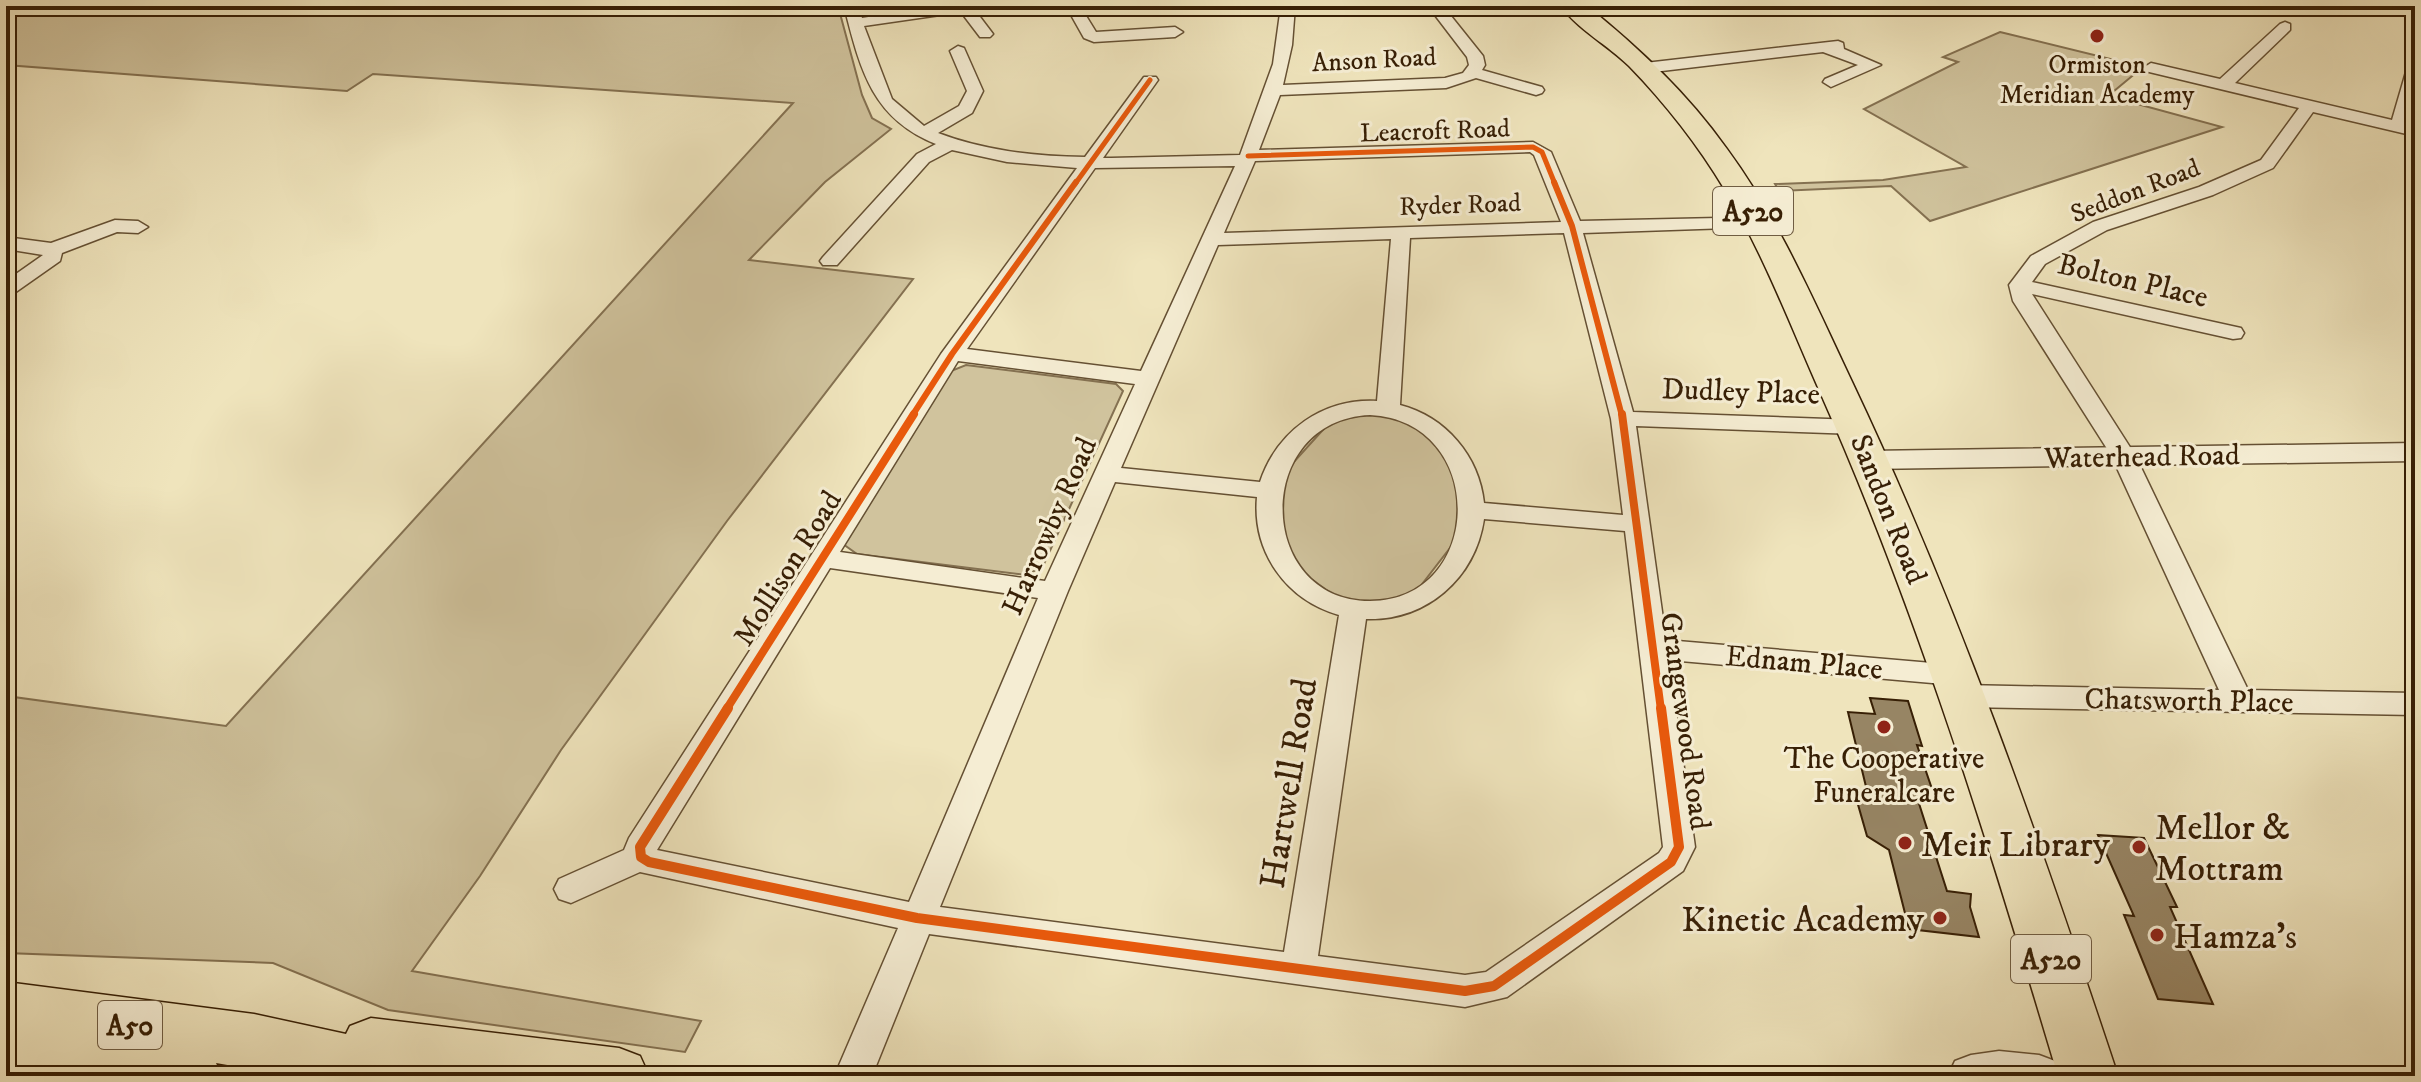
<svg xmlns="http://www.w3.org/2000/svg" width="2421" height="1082" font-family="'IM FELL DW Pica',serif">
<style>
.green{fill:#d0c39d;stroke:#847151;stroke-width:2}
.building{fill:#978564;stroke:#371f05;stroke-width:2}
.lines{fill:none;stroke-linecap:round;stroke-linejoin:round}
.minor-casing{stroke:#655033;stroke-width:3}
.tertiary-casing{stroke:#655033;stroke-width:3}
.trunk-casing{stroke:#371f05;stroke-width:3}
.minor{fill:#f5edd3;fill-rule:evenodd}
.tertiary{fill:#f5edd3;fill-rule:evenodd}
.trunk{fill:#efe4bc;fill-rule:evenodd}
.cycleway-far3-casing{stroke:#f5edd3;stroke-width:8}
.cycleway-far2-casing{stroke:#f5edd3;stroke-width:10}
.cycleway-far1-casing{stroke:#f5edd3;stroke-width:13}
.cycleway-casing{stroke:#f5edd3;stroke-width:15}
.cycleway-far3{stroke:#e8590c;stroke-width:5}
.cycleway-far2{stroke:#e8590c;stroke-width:6}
.cycleway-far1{stroke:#e8590c;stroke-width:8}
.cycleway{stroke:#e8590c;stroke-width:10}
.poi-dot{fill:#8f2418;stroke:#f5edd3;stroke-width:3}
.labels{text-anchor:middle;stroke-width:6;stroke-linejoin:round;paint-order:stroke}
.far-street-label{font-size:26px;fill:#371f05;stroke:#f5edd3}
.far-poi-label{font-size:26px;fill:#371f05;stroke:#f5edd3}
.shield{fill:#f5edd3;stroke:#705d43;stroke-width:2}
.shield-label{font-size:28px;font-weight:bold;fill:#371f05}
.street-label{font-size:30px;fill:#371f05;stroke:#f5edd3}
.poi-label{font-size:30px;fill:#371f05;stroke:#f5edd3}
.near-street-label{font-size:36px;fill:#371f05;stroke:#f5edd3}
.near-poi-label{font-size:36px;fill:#371f05;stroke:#f5edd3;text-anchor:start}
</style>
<rect width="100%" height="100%" fill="#efe4bc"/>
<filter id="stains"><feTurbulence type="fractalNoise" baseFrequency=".0025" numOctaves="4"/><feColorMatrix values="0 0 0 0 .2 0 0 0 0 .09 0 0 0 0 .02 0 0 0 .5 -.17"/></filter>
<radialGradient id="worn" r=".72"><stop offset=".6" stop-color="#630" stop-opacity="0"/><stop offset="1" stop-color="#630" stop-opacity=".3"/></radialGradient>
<!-- green -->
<g class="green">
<path d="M6,6H838L862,95L872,118L891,129L825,182L749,260L913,279L727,521L561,750L480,876L412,971L701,1021L685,1052L388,1010L273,963L6,953V696L226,726L793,103L373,74L347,91L6,65Z"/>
<path d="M2000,32L2143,67L2108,96L2222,127L1930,221L1891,186L1779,191L1775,184L1883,180L1966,167L1864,109L1958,62L1943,57Z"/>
<path d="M966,365L1116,384L1123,391L1043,566L1027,575L857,554L843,544L951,371Z"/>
<path d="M1381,411L1428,431L1456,475L1461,510L1453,544L1419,588L1403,599L1380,604L1343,602L1299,570L1283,533L1282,491L1292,464L1330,422Z"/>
</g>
<!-- building -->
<g class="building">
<path d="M1870,698L1908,701L1922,746L1917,745L1933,792L1915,791L1947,891L1971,894L1970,907L1979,937L1909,929L1889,850L1867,836L1855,794L1868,795L1848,712L1875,714Z"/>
<path d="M2098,835L2144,838L2177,907H2170L2213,1004L2158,999L2124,915L2134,916Z"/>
</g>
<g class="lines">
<!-- minor casing -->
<g class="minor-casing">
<g id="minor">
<path d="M844,6H858L862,18L939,6H976L974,9L993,34L990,37H980L961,12L864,26L892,99L924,126L959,106L967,91L950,51L958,46L964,48L983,91L972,113L938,133C985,151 1035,156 1085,157L1144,77H1156L1158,80L1103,158H1111L1240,155L1273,64L1281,6H1295L1292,45L1283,85L1445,78L1463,73L1469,65L1467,57L1428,6H1443L1483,56L1485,65L1482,70L1542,87L1544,90L1542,93L1536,95L1476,78L1446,88L1280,95L1259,150L1533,142L1551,152L1580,221L1765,217L1768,221L1765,225L1758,227L1583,233L1633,412L1856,420L1864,422L1868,427L1864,432L1856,434L1636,426L1666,640L1955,665L1965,668L1969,675L1965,682L1955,685L1669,660L1695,847L1683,871L1507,997L1465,1007L929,934L872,1076H840L837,1070L898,928L640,872L571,903L559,899L554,889L559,879L624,850L629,838L941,354L1077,168L1007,162L952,150L929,162L837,265H823L820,261L823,257L917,154L936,144C871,118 860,68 844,6ZM1530,152L1534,155L1561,222L1224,233L1255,161ZM1235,166L1141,371L967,349L1095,168ZM1564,233L1611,419L1623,515L1484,503C1479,456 1446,417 1400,405L1410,238ZM1391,239L1377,401C1323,398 1277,431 1260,482L1121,468L1218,245ZM958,361L1135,384L1045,581L840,552ZM1370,415C1489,421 1485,601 1370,601C1255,601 1252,420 1370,415ZM1115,482L1257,497C1252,552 1286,600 1339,615L1284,952L940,907L1068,591ZM1484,519L1625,531L1663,847L1659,853L1486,972L1465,975L1318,956L1366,619C1426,621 1475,579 1484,519ZM830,568L1038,598L909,902L657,850Z"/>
<path d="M1066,6H1080L1096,32L1175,27L1183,32L1175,37L1094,42L1084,38Z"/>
<path d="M2285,22L2290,24V30L2235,83L2392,120L2406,72L2415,67V99L2409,124L2415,126V136L2313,112L2273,168L2213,195L2107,230L2045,264L2032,282L2241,328L2244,333L2241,338L2233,339L2032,294L2135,455L2248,690L2415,693V715L1963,707L1953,703L1948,696L1953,689L1963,685L2219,690L2111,455L2013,301L2009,285L2031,256L2093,222L2199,187L2261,160L2299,108L2145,71L2143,68L2151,63L2220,79L2280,24Z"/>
<path d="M1838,41L1843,43L1844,49L1881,65L1831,87L1823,82L1825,79L1858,65L1823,52L1645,73L1637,68L1645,63Z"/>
<path d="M115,220L138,221L148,227L138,233L117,232L62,253L60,261L13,294L6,296V281L43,255L6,249V237L51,243Z"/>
</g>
</g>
<!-- tertiary casing -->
<g class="tertiary-casing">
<g id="tertiary">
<path d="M2415,443V461L1869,469L1858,466L1854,460L1858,454L1869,451Z"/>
<path d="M1999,1051L2039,1055L2055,1061L2062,1076H1948L1955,1061L1971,1055Z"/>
</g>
</g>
<!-- trunk casing -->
<g class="trunk-casing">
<g id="trunk">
<path d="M1561,6H1587C1640,49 1687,93 1727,149C1780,221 1815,304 1853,384C1959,608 2040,841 2118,1076H2058C1989,844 1918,613 1820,392C1790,324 1763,253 1725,190C1698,145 1665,103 1629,66C1608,45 1578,30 1561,6Z"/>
<path d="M6,982L254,1014L346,1034L350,1026L371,1018L619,1048L640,1056L649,1076H290L216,1063L222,1076H6Z"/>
</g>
</g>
<!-- minor -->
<use href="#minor" class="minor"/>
<!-- tertiary -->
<use href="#tertiary" class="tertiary"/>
<!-- trunk -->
<use href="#trunk" class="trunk"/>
<!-- cycleway-far3 casing -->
<g class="cycleway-far3-casing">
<g id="cycleway-far3">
<path d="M1248,156L1533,147L1542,152L1555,184"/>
<path d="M1075,184L1150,80"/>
</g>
</g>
<!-- cycleway-far2 casing -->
<g class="cycleway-far2-casing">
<g id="cycleway-far2">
<path d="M1554,182L1572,226L1622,416"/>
<path d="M912,416L952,354L1076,182"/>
</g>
</g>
<!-- cycleway-far1 casing -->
<g class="cycleway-far1-casing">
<g id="cycleway-far1">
<path d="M1622,414L1661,710"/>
<path d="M726,710L914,414"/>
</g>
</g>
<!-- cycleway casing -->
<g class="cycleway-casing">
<path id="cycleway" d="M728,708L640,847L641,857L649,862L917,918L1465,991L1494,986L1671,862L1679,847L1661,708"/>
</g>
<!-- cycleway-far3 -->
<use href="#cycleway-far3" class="cycleway-far3"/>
<!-- cycleway-far2 -->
<use href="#cycleway-far2" class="cycleway-far2"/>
<!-- cycleway-far1 -->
<use href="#cycleway-far1" class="cycleway-far1"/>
<!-- cycleway -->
<use href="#cycleway" class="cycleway"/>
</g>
<!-- markers -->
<g class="poi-dot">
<circle cx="2097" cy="36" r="8"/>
<circle cx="1884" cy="727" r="8"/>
<circle cx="1905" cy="843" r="8"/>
<circle cx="2139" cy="847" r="8"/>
<circle cx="1940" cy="918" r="8"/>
<circle cx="2157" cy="935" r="8"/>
</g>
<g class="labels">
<!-- far-street labels -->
<g class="far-street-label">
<text transform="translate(1374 59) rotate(-3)" y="9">Anson Road</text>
<text transform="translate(1435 130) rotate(-2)" y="9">Leacroft Road</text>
<text transform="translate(2135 190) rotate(-21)" y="9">Seddon Road</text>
<text transform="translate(1460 204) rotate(-2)" y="9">Ryder Road</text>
</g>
<!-- far-poi labels -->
<g class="far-poi-label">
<text x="2097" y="73">Ormiston<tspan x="2097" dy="30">Meridian Academy</tspan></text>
</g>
<!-- shield labels -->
<g class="shield">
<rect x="1713" y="187" width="80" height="48" rx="6"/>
<rect x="2011" y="935" width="80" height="48" rx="6"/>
<rect x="98" y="1001" width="64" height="48" rx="6"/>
</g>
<g class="shield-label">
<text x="1753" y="221">A520</text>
<text x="2051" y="969">A520</text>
<text x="130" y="1035">A50</text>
</g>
<!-- street labels -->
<g class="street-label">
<text transform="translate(2133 280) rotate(13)" y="10">Bolton Place</text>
<text transform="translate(1741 391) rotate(2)" y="10">Dudley Place</text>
<text transform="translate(2142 456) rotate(-1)" y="10">Waterhead Road</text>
<text transform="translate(1889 509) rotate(68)" y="10">Sandon Road</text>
<text transform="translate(1049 526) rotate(-66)" y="10">Harrowby Road</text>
<text transform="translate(787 568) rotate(-58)" y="10">Mollison Road</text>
<text transform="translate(1804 662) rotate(5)" y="10">Ednam Place</text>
<text transform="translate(2189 700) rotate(1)" y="10">Chatsworth Place</text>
<text transform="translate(1686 721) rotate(82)" y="10">Grangewood Road</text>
</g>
<!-- poi labels -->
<g class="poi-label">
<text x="1884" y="768">The Cooperative<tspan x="1884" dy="34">Funeralcare</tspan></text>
</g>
<!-- near-street labels -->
<g class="near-street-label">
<text transform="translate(1287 783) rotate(-81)" y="13">Hartwell Road</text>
</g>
<!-- near-poi labels -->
<g class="near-poi-label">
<text x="2155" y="839">Mellor &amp;<tspan x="2155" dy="41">Mottram</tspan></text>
<text x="1921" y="856">Meir Library</text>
<text x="1924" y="931" text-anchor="end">Kinetic Academy</text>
<text x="2173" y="948">Hamza's</text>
</g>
</g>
<!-- margin -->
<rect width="2421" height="1082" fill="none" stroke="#efe4bc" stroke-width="32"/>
<rect x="8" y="8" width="2405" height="1066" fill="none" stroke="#371f05" stroke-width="4"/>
<rect x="16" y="16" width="2389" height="1050" fill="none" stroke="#371f05" stroke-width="2"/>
<rect width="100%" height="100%" filter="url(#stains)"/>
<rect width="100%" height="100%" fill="url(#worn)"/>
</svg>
